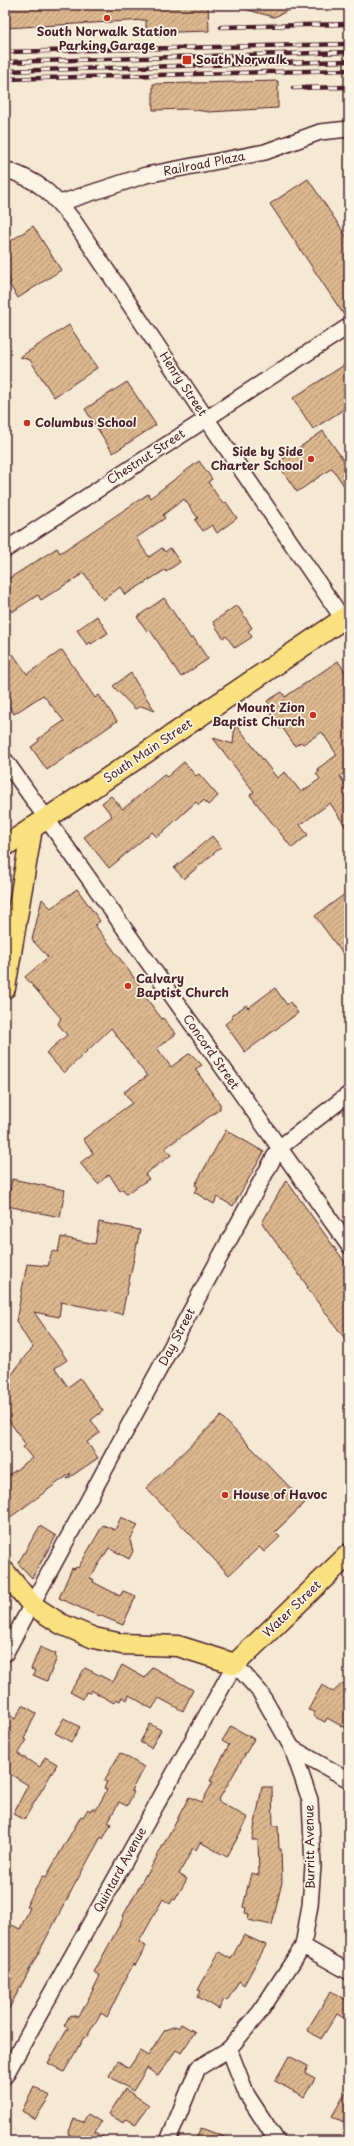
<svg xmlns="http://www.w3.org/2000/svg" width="354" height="2146" font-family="'Playpen Sans',sans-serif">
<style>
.building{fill:url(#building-hatch);stroke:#4a1f2b}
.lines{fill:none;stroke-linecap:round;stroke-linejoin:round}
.minor-casing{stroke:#4a1f2b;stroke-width:18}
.major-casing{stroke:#4a1f2b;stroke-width:23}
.minor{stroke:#fcf5e5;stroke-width:15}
.major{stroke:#fae180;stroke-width:20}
.rail-casing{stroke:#4a1f2b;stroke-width:4.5}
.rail{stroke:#fcf5e5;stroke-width:3;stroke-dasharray:9;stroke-linecap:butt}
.poi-dot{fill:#c8321e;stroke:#fcf5e5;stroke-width:1.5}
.labels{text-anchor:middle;stroke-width:3.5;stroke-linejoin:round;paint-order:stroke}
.poi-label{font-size:12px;font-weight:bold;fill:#4a1f2b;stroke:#fcf5e5;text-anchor:start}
.street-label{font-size:12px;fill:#4a1f2b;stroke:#fcf5e5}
</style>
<defs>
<pattern id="building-hatch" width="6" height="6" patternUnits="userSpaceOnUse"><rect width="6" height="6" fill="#dcb88e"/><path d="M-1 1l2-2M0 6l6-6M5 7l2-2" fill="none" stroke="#b49574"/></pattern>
</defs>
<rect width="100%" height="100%" fill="#f6e9d4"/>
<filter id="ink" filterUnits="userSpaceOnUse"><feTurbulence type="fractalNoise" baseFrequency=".025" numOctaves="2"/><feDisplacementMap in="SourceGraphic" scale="8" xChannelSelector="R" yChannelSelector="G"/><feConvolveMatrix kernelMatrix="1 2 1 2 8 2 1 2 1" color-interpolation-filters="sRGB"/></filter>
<g filter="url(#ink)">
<!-- building -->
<g class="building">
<path d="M5,5H208L209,31L146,33V20L5,28Z"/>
<path d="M244,5H301L274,17L244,9Z"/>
<path d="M278,81V108L209,112L189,109L153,110V84Z"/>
<path d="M308,179L349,240V317L346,318L270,204Z"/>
<path d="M33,226L61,270L18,298L9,284L11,282L5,272V245Z"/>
<path d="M69,325L97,368L54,397L30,360L20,357Z"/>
<path d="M349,362V406L313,429L293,398Z"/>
<path d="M127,382L156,425L113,453L85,409Z"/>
<path d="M323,431L349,468V493L332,468L297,492L277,463Z"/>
<path d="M199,461L212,479L208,482L223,504L226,502L237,518L217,533L212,525L203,531L195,520L198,518L184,499L163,515L165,518L136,538L149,557L162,548L165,552L170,548L180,562L166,572L165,570L125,595L120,587L103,600L84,573L41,600L38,595L12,612L5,601V581L57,548L60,553L148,494L150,498Z"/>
<path d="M164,598L191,639L193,637L208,659L181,677L150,630L147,631L137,617Z"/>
<path d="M237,605L252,628L248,631L252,637L235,648L226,636L223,638L213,622Z"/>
<path d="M97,616L108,633L91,644L90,642L87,645L77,630Z"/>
<path d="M62,650L95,698L99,695L117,721L47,770L31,747L39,741L38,739L64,721L43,695L14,714L5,700V660L13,654L27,674Z"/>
<path d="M338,661L349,678V773L347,771L340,776L349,791V832L330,803L300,825L308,835L292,848L250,795L254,792L213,738L233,744L235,723L277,778L285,772L301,792L320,779L316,773L319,772L317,769L337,755L322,732L303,744L301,742L295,746L282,727L280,729L267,707L270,705L267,701L282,692L285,697Z"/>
<path d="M131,673L136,682L155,711L141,706L135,709L113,686Z"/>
<path d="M184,762L196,776L199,774L218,796L208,805L204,800L199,805L196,802L157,837L152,832L109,868L84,837L112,816L102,803L111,796L123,809L164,775L167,777Z"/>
<path d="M212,836L221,847L184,879L174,868Z"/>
<path d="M77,889L100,921L95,925L146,994L144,995L162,1019L163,1018L176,1034L157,1048L171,1067L190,1053L202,1065L195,1069L220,1104V1109L165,1148L171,1155L145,1174L149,1179L126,1194L123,1189L120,1191L109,1174L98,1184L80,1163L93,1153L83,1139L132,1103L124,1092L147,1076L111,1028L64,1073L46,1053L67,1035L58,1024L61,1018L25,977L48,957L32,940L42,899L51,908Z"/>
<path d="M349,891V962L315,916Z"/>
<path d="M275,988L287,1005L290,1002L298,1013L245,1052L225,1024L233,1018L231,1016L246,1005L248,1008Z"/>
<path d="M226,1130L264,1152L233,1206L217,1197L214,1204L194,1192L198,1187L195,1185Z"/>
<path d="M12,1179L65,1190L60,1217L7,1206Z"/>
<path d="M286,1180L349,1268V1344L307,1288L308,1287L262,1223Z"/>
<path d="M99,1222L140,1230L122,1314L61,1302L59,1317L34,1312L67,1360L55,1368L68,1387L80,1378L103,1411L91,1420L100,1433L87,1442L98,1458L67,1479L71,1473L5,1521V1478L32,1458L23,1447L26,1445L5,1415V1384L26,1355L33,1348L16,1321L27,1264L48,1266L52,1251L58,1252L61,1237L95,1244Z"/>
<path d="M221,1416L305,1503L275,1532L280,1537L264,1552L259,1547L229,1575L146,1488Z"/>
<path d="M121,1517L138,1525L130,1540L133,1551L129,1559L109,1548L90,1578L94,1580L93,1582L120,1596L123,1591L136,1596L123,1625L99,1615L98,1616L59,1598L72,1568L74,1569L76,1567L78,1568L103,1525L115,1530Z"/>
<path d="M40,1526L56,1536L32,1578L18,1563Z"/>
<path d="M40,1647L56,1654L55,1657L57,1658L47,1681L33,1675L35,1671L31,1669Z"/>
<path d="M122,1665L145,1678L152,1667L193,1690L183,1711L159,1698L152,1709L129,1695L127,1700L122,1697L120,1701L116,1699L114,1703L91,1690L90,1693L86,1692L83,1699L70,1692L85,1668L113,1682Z"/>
<path d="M343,1683L349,1689V1730L327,1718L325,1722L313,1716L315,1712L308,1710L322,1685L333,1692Z"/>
<path d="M23,1705L36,1713L24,1739L27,1740L18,1754L40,1767L45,1757L57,1764L24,1820L13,1814L28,1785L5,1771V1722L10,1715L15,1719Z"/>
<path d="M64,1718L80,1727L71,1742L55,1733Z"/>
<path d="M150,1724L161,1730L151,1748L140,1742Z"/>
<path d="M231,1726L254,1739L218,1801L248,1818L227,1857L200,1842L196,1850L193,1848L179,1874L187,1879L175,1900L173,1899L170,1904L163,1899L139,1942L146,1946L135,1966L133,1964L107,2017L101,2013L86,2038L84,2037L64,2072L48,2063L68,2028L64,2026L70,2015L79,2017L100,1976L94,1972L124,1917L123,1916L146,1874L147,1875L189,1797L202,1802L213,1782L210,1781L229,1745L222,1741Z"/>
<path d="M120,1753L144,1767L131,1791L134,1792L127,1806L119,1802L108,1822L111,1824L103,1839L101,1837L75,1884L5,2016V1939L12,1925L20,1929L30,1908L26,1906L43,1876L46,1877L81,1816L83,1817L88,1809L90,1811L92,1808L96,1810L107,1790L104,1788L107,1782L104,1781Z"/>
<path d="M262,1787H272L273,1826H278L279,1849H281L282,1882L272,1925L248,1920L249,1914L245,1913L246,1908L243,1907L251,1873L259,1875L258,1840H252Z"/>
<path d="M244,1935L266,1945L244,1985L239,1981L227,2001L224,1999L219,2009L198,1997L201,1991L198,1990L219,1952L231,1959Z"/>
<path d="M331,1991L349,2002V2021L337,2014L321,2039L307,2030Z"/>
<path d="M181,2024L195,2032L181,2053L176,2050L158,2076L147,2068L133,2091L109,2076L118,2061L129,2068L140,2051L148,2056L165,2030L176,2026L178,2028Z"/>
<path d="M289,2056L308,2066L305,2073L315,2078L304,2097L275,2081Z"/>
<path d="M34,2086L50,2096L35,2119L22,2111Z"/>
<path d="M349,2087V2120L345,2118L343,2122L332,2116Z"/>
<path d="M125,2089L149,2105L135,2125L126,2119L123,2123L109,2114Z"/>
<path d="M88,2114L101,2122L95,2132L109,2141H86L68,2134L74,2119L83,2122Z"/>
<path d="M201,2128L233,2140V2141H195Z"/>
</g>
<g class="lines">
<!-- minor casing -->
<g class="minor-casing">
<g id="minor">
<path d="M5,169C41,182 49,191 73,220L206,418L343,619"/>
<path d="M60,203L146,175L265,152L320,132L349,129"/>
<path d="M5,550L349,326"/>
<path d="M5,760L349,1246"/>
<path d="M5,1654L279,1148L349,1094"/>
<path d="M292,1748L349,1780"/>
<path d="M303,1946L349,1972"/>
<path d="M229,2049L247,2095L277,2141"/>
<path d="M5,2076L235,1664L260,1692L292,1748L310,1800L313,1866L310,1905L303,1946L260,2012L229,2049L198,2068L168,2141"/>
</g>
</g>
<!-- major casing -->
<g class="major-casing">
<g id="major">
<path d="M5,846L144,754L349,615"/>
<path d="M5,988L32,828"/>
<path d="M5,1572L32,1605L61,1624L94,1638L122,1644L178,1646L235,1664L349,1554"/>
</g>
</g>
<!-- minor -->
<use href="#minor" class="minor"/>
<!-- major -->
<use href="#major" class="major"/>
<!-- rail casing -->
<g class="rail-casing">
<g id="rail">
<path d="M221,27L349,24"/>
<path d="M5,52L349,44"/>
<path d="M5,62L349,52"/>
<path d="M5,71L349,61"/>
<path d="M5,79L349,70"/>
<path d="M293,88L349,87"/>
</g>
</g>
<!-- rail -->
<use href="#rail" class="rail"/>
</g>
</g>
<!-- markers -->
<g class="poi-dot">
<circle cx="107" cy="18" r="4"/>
<rect x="182" y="55" width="10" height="10" rx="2"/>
<circle cx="27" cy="423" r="4"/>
<circle cx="311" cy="459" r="4"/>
<circle cx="313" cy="715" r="4"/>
<circle cx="128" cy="986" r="4"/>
<circle cx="225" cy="1495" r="4"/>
</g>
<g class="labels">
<!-- poi labels -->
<g class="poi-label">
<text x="107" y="36" text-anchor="middle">South Norwalk Station<tspan x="107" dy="14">Parking Garage</tspan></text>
<text x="196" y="64">South Norwalk</text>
<text x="35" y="427">Columbus School</text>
<text x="303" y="456" text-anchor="end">Side by Side<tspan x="303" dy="14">Charter School</tspan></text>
<text x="305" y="712" text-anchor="end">Mount Zion<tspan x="305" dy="14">Baptist Church</tspan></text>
<text x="136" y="983">Calvary<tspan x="136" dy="14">Baptist Church</tspan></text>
<text x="233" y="1499">House of Havoc</text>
</g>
<!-- street labels -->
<g class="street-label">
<text transform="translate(204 164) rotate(-11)" y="4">Railroad Plaza</text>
<text transform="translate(183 384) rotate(56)" y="4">Henry Street</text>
<text transform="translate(146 457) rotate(-33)" y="4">Chestnut Street</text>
<text transform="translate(148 751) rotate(-34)" y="4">South Main Street</text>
<text transform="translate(211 1052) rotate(55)" y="4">Concord Street</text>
<text transform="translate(177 1337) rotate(-62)" y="4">Day Street</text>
<text transform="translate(292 1609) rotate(-44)" y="4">Water Street</text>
<text transform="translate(310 1847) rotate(-91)" y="4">Burritt Avenue</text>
<text transform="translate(120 1870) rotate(-61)" y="4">Quintard Avenue</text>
</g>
</g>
<!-- margin -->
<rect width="354" height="2146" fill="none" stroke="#fcf5e5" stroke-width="20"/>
<rect x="10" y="10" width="334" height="2126" fill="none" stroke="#4a1f2b" stroke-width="1.5" filter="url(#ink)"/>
</svg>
